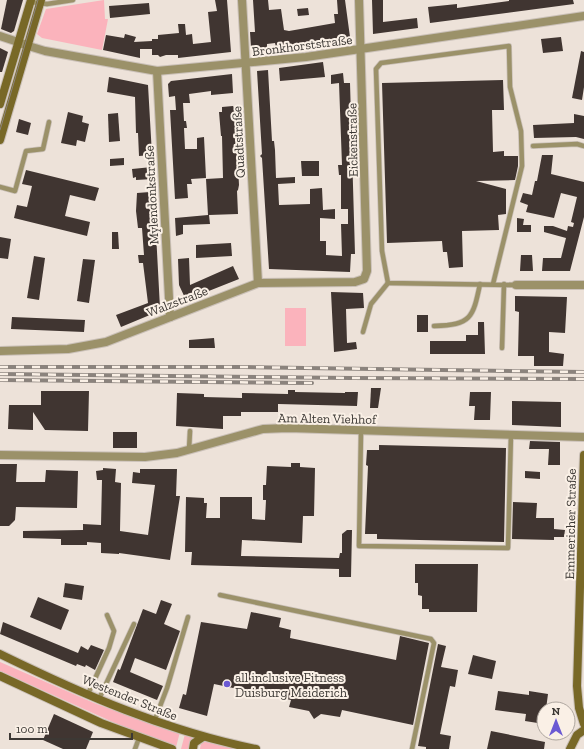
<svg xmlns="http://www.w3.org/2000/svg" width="584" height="749" font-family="'Zilla Slab',serif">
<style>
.green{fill:#fbb3bc}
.building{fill:#403531}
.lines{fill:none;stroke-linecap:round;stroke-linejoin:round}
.service-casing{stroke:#cac0b8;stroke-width:6}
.minor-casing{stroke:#cac0b8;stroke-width:10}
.tertiary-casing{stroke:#cac0b8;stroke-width:10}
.secondary-casing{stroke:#cac0b8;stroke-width:10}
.service{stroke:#9b9169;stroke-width:4.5}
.minor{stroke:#9b9169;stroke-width:8}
.tertiary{stroke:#9b9169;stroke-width:8}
.secondary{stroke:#786827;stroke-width:8}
.tram{stroke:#8b837d;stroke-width:1}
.rail-casing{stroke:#8b837d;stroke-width:4}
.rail{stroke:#faf0e6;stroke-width:2.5;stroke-dasharray:8;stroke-linecap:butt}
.poi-dot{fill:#6b59d3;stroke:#faf0e6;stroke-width:1.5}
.labels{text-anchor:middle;stroke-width:4;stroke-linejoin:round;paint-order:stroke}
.street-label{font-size:13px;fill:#3c3834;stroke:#faf0e6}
.poi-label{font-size:13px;fill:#3c3834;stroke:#faf0e6;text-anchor:start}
</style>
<rect width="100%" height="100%" fill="#ede2d9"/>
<!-- green -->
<g class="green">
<path d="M104,0L105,19H108L102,50L42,38L37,34L46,9Z"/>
<rect x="285" y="308" width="21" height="38"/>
<path d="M0,662L94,703L174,732H180L176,747L126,728L0,671Z"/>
<path d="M185,734L195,737L190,744V749H181Z"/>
<path d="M206,741L238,749H200L201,743Z"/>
</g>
<!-- building -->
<g class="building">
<path d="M7,0H23L14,31L11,33L1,29Z"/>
<path d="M215,0H227L231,52L178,58V55H166L160,57L158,55H152V49H140V58L103,50L106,35L124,38L125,34L136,37L134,42L152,41V39H158V35L179,33L178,24H185L186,35L192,34L193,44L211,42L208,12L217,11Z"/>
<path d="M253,0H268L269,10L281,9L284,30L289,31L335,23L334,14H338L337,0H345L350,37L276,47L275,43L267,44V48L254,49L251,47L250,32H255Z"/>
<path d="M372,0H383V22L417,18L418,28L373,34Z"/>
<path d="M509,0H573L574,4L430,23L428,7L457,4V8L509,1Z"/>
<path d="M149,3L150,14L110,18L109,6Z"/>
<path d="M308,8L309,15L298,16L297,9Z"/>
<path d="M561,37L563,51L543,53L541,39Z"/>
<path d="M0,48L8,52L2,72H0Z"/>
<path d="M581,51L584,52V87L582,100L572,98Z"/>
<path d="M323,62L325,77L280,81L279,68Z"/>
<path d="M268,70L272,141H274L275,150L276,178L295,177V183L278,184L279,205L310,204V189L322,188L323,210L335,209V219L320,218V241H326V255L342,256L341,224H348V209H341V175H339L338,165H342L339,83L331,84V75L343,73L344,83H341H350L355,254H351L350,272L269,269L262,158L260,156L262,154L257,71Z"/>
<path d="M232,74L233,93L211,95V91L189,94L190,103H183L184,121H186L187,128H184L185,149H197V138L204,137L206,178L191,179L192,184H187L188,198L175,199L170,110H176L175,96L169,97L168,84L171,81Z"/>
<path d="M109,77L148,85L152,155L139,156L138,133H136L135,97L107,92Z"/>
<path d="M503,80L504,110H492L493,152L504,151V156H518V166L515,180L476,181L506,189V214L498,215L499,230L462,231L463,267L449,268L447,252H443L442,241L387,243L382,83Z"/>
<path d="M233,106L235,110L239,185L238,190L237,191L238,214L209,215L210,224L183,225V234L176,236L175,218L208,215L206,179L223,178L222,136H221L219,112H222V107Z"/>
<path d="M68,112L83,116L82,122L89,124L85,142L77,140L76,146L61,143Z"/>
<path d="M118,113L120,141L109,142L108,114Z"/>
<path d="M574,114L584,116V139L576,137L534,138L533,125L574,123Z"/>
<path d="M19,119L31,123L28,135L16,132Z"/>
<path d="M542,155H553L551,174L584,182V217L570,271H542L543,258H561L566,238L544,232V226H553L567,231L568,226L573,227L574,223L571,222L577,197L561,193L554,218L526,212L528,205L520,202L523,193L532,195L535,181H537Z"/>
<path d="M124,158V165L110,166V159Z"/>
<path d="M301,161H319V176H302Z"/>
<path d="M152,167L153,179L136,180V177L133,178L132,169Z"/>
<path d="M26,170L99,188L95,201L70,195L65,216L90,222L87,236L14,218L17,205L27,207L32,186L22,184Z"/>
<path d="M150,192L152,233H156L160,308H156L157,312L121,327L116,315L148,303L143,263H139L138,255H144L142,228H138L136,211L137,193Z"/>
<path d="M517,218L524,219L523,225H531V232H517Z"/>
<path d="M112,232H118L119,249H112Z"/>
<path d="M0,237L11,239L8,259L0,258Z"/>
<path d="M231,243L232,256L196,258V245Z"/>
<path d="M521,255H532L533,271H520Z"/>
<path d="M34,256L45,258L39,300L27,298Z"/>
<path d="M189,258L190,285L233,266L239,279L186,300L179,285L178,259Z"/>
<path d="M83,259L95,260L89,303L77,301Z"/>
<path d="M331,292L363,293L364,308L346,309L347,343L356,342L357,349L334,352Z"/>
<path d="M515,296L567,297L565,333L549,332V352L564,354L563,366H534V356H518L519,312L515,311Z"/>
<rect x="417" y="315" width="11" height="17"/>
<path d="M12,317L85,320L84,332L11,329Z"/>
<path d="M478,322H484L485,354H430V341H466V335H478Z"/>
<path d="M214,338L215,348H189V340Z"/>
<path d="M371,388H381L378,408H370Z"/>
<path d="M288,390H295V392L345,393V392H358L357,406L278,404V412H241V416H223V429L176,426L177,393L204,394V397L242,398V393L288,394Z"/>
<path d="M41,391H89L88,431L45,430L33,412V430L8,429L9,405H41Z"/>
<path d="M470,392H491L490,420H474L475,406H469Z"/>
<path d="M512,401L561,402V427L512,425Z"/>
<rect x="113" y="432" width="24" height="16"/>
<path d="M530,441L560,442V465H548L549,449H529Z"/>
<path d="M379,445L506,448L504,542L377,539V534H365L368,466L366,465L367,450H379Z"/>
<path d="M291,463H300V467L315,468L314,516H303L302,543L242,540L241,556L339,558L340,553H342V534L347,530H352L351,577H339V569L191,565L192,552H185L186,497L204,498V503H207L206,518H220V497H252V519L265,520L266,500H263V485H266L267,466L291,467Z"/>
<path d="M0,464H17L16,482H45L46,470L78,471L77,508L16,507L15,520L9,526H0Z"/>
<path d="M103,468L116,469L115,482L121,483L120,531L148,535L155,485L132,483L133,472L140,473V469H177L176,496H180L170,560L119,553V554L101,553V543L87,542V545H61V539L23,538V531L83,530V524L101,525L102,480H97L96,471L103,470Z"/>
<path d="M525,471L540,472V479L525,478Z"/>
<path d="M513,502L537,503L536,518H554V529L565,530L564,537H554V540L512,539Z"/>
<path d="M415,564H478L477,612H429V609H422V596L418,595V583H415Z"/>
<path d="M65,583L84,586L82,600L63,597Z"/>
<path d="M38,597L69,610L61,630L30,617Z"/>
<path d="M161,600L172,604L164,624L180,631L166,670L135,658L130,672L163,686L157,700L113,682L118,669L120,670L143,609L156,614Z"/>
<path d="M251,612L281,618L279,627L291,630L290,638L396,660L400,636L429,643L413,725L342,710L340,717L321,714L314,719L309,711L289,707L291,700L214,684L207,716L179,708L183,694L186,695L201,622L247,629Z"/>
<path d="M3,622L78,653L81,646L88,650L91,645L104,650L95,670L86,665L85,667L77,664L76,666L0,634Z"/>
<path d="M438,644L446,646L441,667L458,670L455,687L450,686L440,734L451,736L449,749H426V747L418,746Z"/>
<path d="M473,655L496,661L492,679L468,674Z"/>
<path d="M498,691L529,695V691L548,694L546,709H544V724L525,721L526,714L495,710Z"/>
<path d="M54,714L93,732L86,749H63L43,740Z"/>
<path d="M491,731L545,742L544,749H487Z"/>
</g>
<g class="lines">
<!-- service casing -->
<g class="service-casing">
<g id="service">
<path d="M31,2L47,4L73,0"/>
<path d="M533,146L577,144L584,146"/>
<path d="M0,187L15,191L26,151L43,149L49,122"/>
<path d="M493,284L522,166L521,131L510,87L509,46L381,63L376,69L382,251L388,283L516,285"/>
<path d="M434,326C471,325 473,318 480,284"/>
<path d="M363,332L371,304L388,283"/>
<path d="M502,348L504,284"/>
<path d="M361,431L359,546L508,548L511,434"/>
<path d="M189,450L190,431"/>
<path d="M220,595L431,639L434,643L412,749"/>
<path d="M88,694L109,648L114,631L107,615"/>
<path d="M99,699L134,624"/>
<path d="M154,722L167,688L188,617"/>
<path d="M135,749L139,738"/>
</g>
</g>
<!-- minor casing -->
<g class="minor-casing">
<g id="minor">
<path d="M242,0L258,283"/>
<path d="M0,36L24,44"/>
<path d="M157,71L170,317"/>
<path d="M516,285H584"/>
<path d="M0,351L68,349L106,342L258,283L355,282L364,279L367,271L359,0"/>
<path d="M0,455L145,457L177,453L263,429L288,428L584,437"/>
</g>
</g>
<!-- tertiary casing -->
<g class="tertiary-casing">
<path id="tertiary" d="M22,44L45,51L157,71L306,57L584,16"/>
</g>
<!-- secondary casing -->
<g class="secondary-casing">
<g id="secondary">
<path d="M0,104L31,0"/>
<path d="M0,140L41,0"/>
<path d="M584,455L577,686L579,708L584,724"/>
<path d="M0,654C82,694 166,731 256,749"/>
<path d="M0,676L101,723L172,749"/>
<path d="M193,749L194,743L203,737"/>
<path d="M570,749L577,735L584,730"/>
</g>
</g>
<!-- service -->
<use href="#service" class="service"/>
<!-- minor -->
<use href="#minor" class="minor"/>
<!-- tertiary -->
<use href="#tertiary" class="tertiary"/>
<!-- secondary -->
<use href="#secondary" class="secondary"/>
<!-- tram -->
<path class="tram" d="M0,130L38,0"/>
<!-- rail casing -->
<g class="rail-casing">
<g id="rail">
<path d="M0,367H245L584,372"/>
<path d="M0,374L351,378L584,379"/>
<path d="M0,380L312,383"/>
</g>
</g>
<!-- rail -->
<use href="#rail" class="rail"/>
</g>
<!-- markers -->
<circle class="poi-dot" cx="227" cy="684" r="4"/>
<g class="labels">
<!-- street labels -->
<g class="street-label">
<text transform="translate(302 45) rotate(-7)" y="5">Bronkhorststraße</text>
<text transform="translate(352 140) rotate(-91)" y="5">Eickenstraße</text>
<text transform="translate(238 142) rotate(-93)" y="5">Quadtstraße</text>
<text transform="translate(151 195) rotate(-93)" y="5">Mylendonkstraße</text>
<text transform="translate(177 301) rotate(-21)" y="5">Walzstraße</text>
<text transform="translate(327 418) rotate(1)" y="5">Am Alten Viehhof</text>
<text transform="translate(570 524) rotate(-89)" y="5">Emmericher Straße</text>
<text transform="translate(130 697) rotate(22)" y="5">Westender Straße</text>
</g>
<!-- poi labels -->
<g class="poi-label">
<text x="235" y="682">all inclusive Fitness<tspan x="235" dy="15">Duisburg Meiderich</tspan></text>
</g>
</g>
<!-- north arrow -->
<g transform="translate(556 721)"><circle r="19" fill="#faf0e6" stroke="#aea69f"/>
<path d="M0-3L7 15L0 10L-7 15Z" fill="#6b59d3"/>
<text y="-6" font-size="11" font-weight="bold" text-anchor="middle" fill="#3c3834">N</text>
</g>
<!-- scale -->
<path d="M10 733v6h122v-6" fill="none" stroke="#3c3834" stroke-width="2"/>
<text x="16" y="733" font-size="12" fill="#3c3834" stroke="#faf0e6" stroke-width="3" paint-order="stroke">100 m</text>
</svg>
